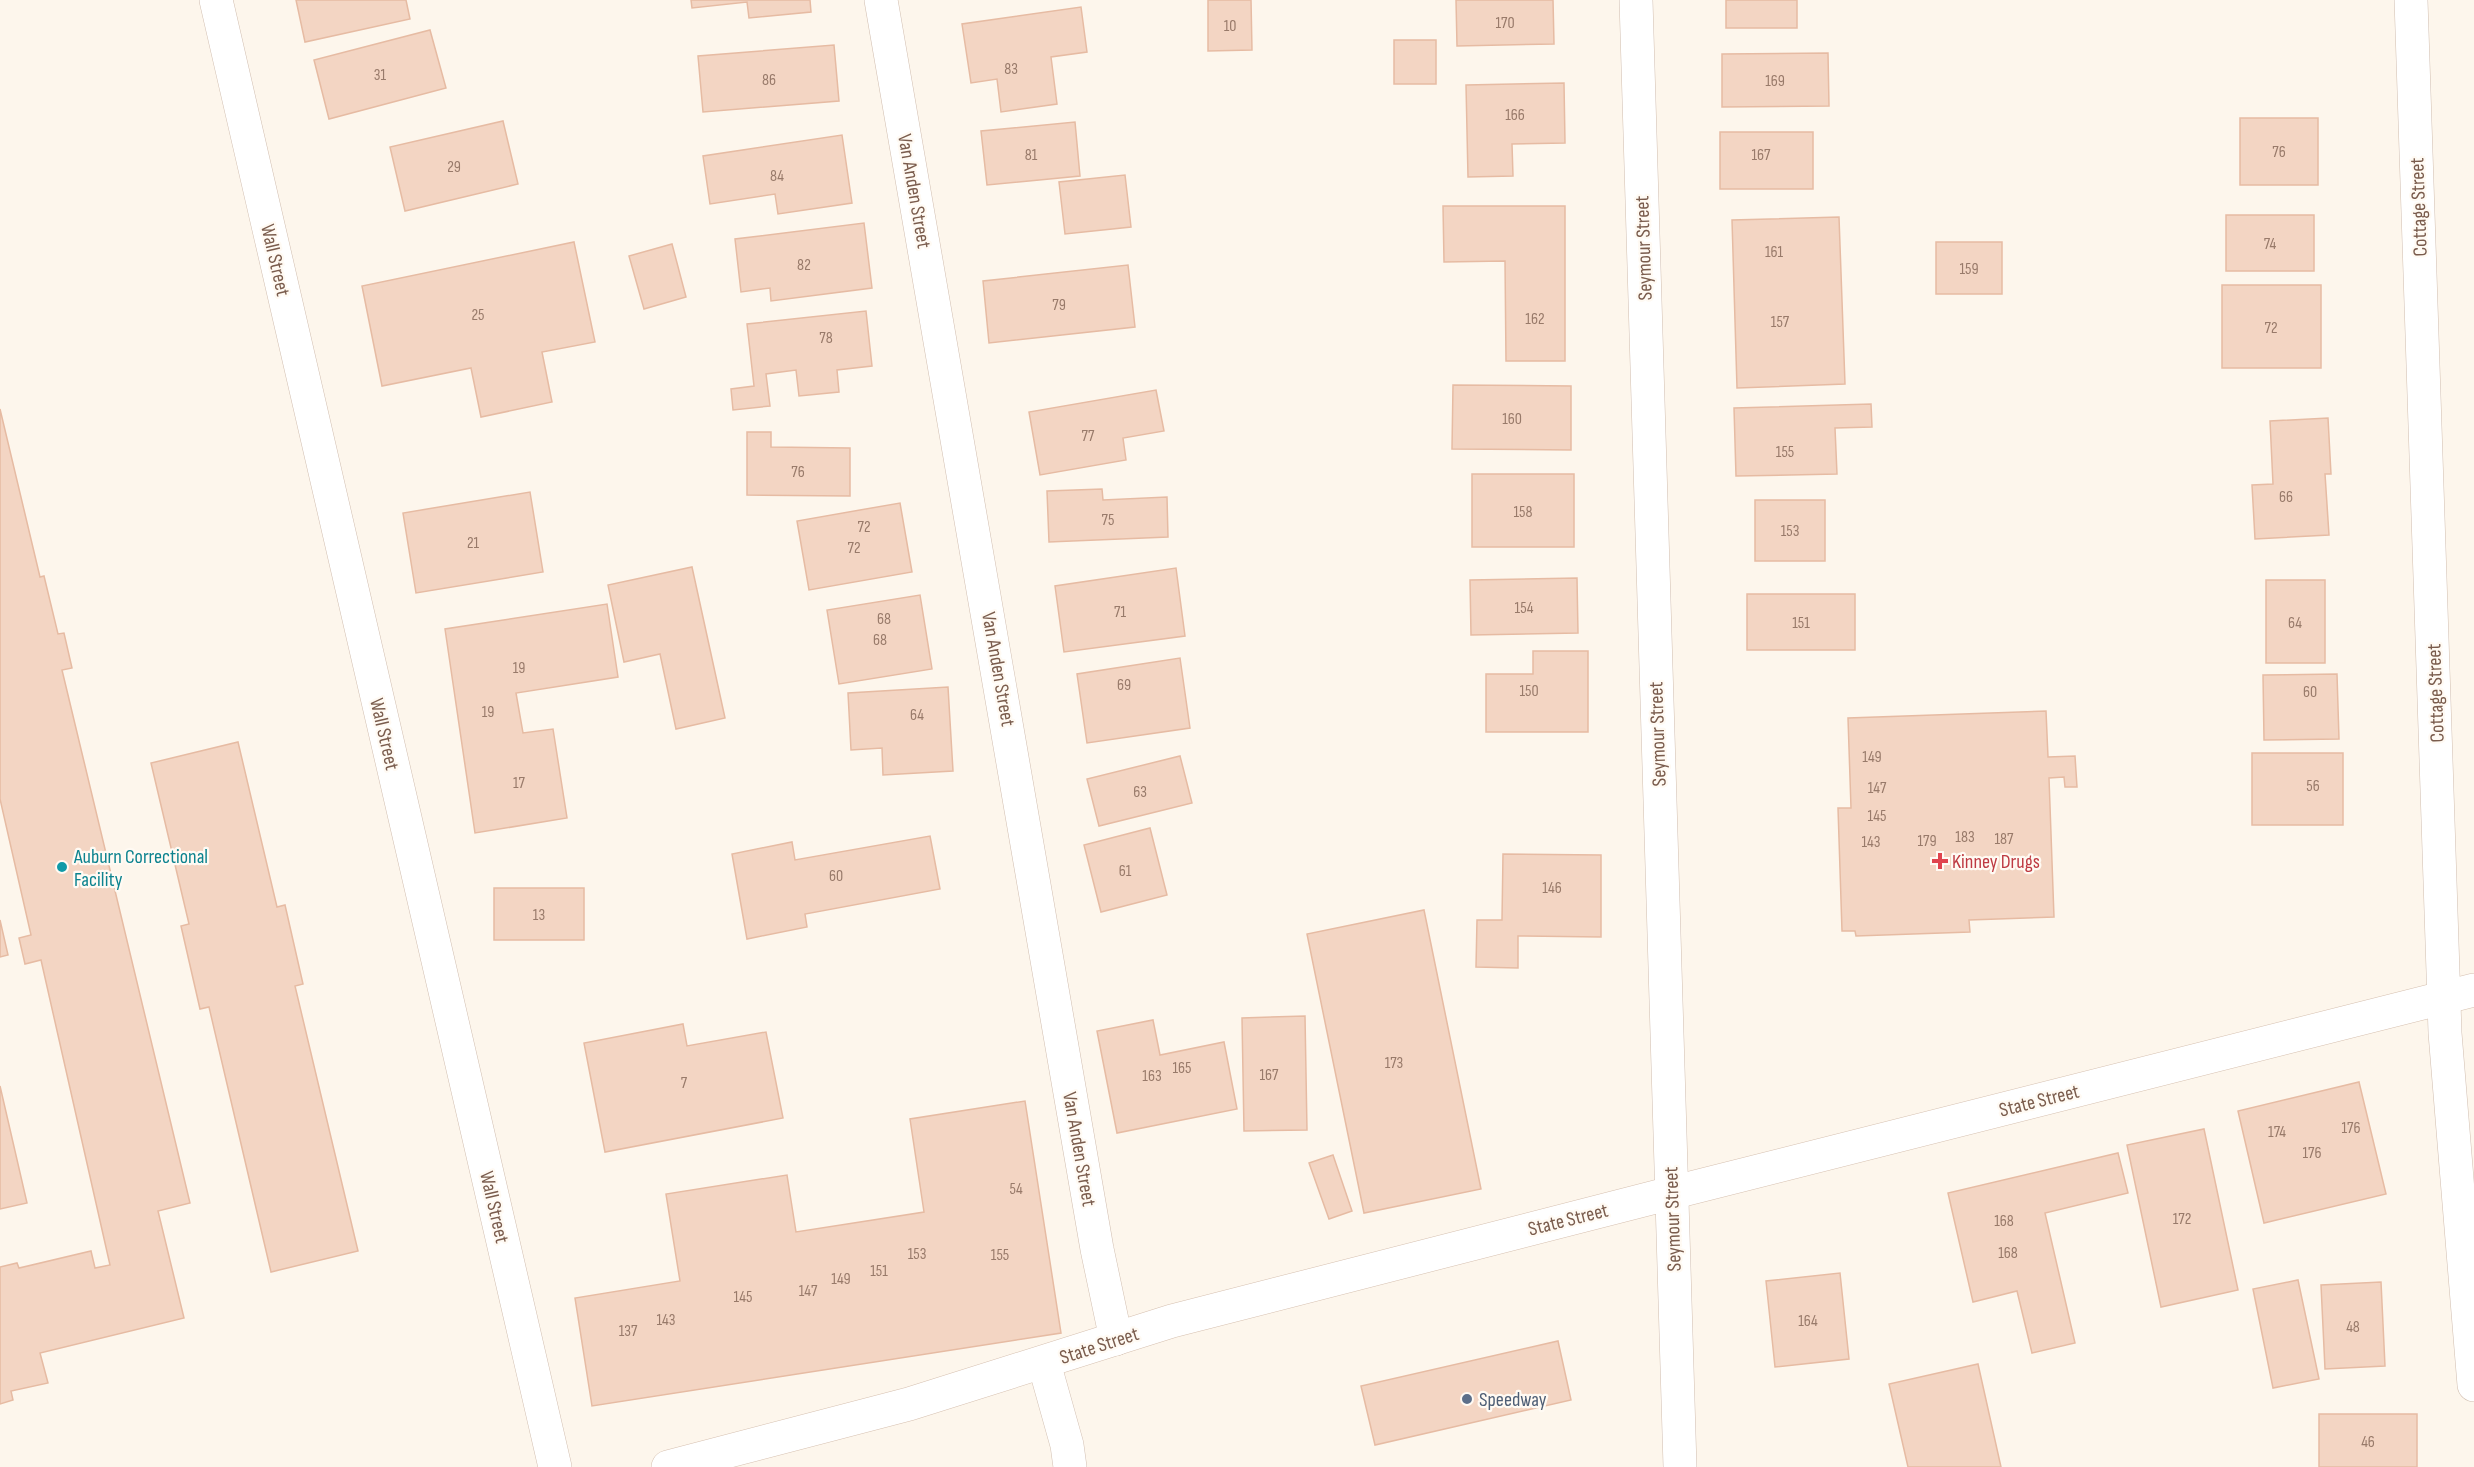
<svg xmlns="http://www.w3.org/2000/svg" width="2474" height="1467" font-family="'Sofia Sans Condensed',sans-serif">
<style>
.building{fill:#f3d5c3;stroke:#e6bba3;stroke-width:1.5}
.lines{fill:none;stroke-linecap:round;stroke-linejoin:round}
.minor-casing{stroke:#d1beb0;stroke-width:34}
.secondary-casing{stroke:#d6c0b0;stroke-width:34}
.minor{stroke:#fff;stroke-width:33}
.secondary{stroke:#fff;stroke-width:33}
.health-dot{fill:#e0444e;stroke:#fffaf3;stroke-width:2}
.culture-dot{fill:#0f9aa8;stroke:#fffaf3;stroke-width:2}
.service-dot{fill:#5c6f8a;stroke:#fffaf3;stroke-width:2}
.labels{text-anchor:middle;stroke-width:4.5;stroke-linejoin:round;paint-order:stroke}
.number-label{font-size:16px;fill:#987a6a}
.street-label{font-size:20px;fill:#7a5c4d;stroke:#fffaf3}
.culture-label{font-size:20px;fill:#0d838f;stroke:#fffaf3;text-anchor:start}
.health-label{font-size:20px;fill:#be3a42;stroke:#fffaf3;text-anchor:start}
.service-label{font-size:20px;fill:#4e5e75;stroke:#fffaf3;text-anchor:start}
</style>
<rect width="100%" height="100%" fill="#fdf6ec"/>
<!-- building -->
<g class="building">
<path d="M296,0H406L410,19L305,42Z"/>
<path d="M691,0H810L811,12L749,18L747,2L692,8Z"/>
<path d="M1208,0H1251L1252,50L1208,51Z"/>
<path d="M1456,0H1553L1554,44L1457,46Z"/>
<rect x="1726" y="0" width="71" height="28"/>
<path d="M1081,7L1087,52L1051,57L1057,104L1001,112L997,79L971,83L962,24Z"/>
<path d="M430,30L446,88L329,119L314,60Z"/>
<rect x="1394" y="40" width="42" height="44"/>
<path d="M834,45L839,101L703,112L698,56Z"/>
<path d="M1828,53L1829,106L1722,107V54Z"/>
<path d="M1564,83L1565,143L1512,144L1513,176L1468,177L1466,85Z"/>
<rect x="2240" y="118" width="78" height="67"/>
<path d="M503,121L518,184L405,211L390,147Z"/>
<path d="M1075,122L1080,176L987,185L981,131Z"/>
<rect x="1720" y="132" width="93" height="57"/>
<path d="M842,135L852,203L778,214L775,194L710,204L703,156Z"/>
<path d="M1125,175L1131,227L1065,234L1059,182Z"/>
<path d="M1443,206H1565V361H1506L1505,261L1444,262Z"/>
<rect x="2226" y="215" width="88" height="56"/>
<path d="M1839,217L1845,384L1737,388L1732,220Z"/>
<path d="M864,223L872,288L771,301L770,288L741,292L735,239Z"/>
<path d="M574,242L595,342L542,352L552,402L481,417L471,368L382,386L362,286Z"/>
<rect x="1936" y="242" width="66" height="52"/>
<path d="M672,244L686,297L644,309L629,256Z"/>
<path d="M1128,265L1135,327L989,343L983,281Z"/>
<rect x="2222" y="285" width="99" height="83"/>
<path d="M866,311L872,366L837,370L839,392L799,396L796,370L766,374L770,406L733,410L731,389L754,386L747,324Z"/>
<path d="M1453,385L1571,386V450L1452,449Z"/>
<path d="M1156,390L1164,431L1123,438L1126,460L1040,475L1029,412Z"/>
<path d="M1871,404L1872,427L1835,428L1837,474L1736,476L1734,408Z"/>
<path d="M0,409L40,577L44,576L58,634L64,633L72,668L62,670L190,1203L158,1211L184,1318L40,1353L48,1383L11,1391L13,1400L0,1404V1267L17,1263L19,1268L91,1251L95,1268L110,1265L41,960L25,964L19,938L31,935L0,799Z"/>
<path d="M2328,418L2331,474H2325L2329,535L2255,539L2252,485L2273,484L2270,421Z"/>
<path d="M747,432H771V447L850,448V496L747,495Z"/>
<rect x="1472" y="474" width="102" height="73"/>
<path d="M1102,489L1103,500L1167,497L1168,537L1049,542L1047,491Z"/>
<path d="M530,492L543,572L416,593L403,513Z"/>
<rect x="1755" y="500" width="70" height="61"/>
<path d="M900,503L912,572L809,590L797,521Z"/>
<path d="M692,567L725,718L676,729L660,654L624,662L608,585Z"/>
<path d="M1176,568L1185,636L1064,652L1055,586Z"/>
<path d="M1577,578L1578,633L1471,635L1470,580Z"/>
<rect x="2266" y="580" width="59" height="83"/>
<rect x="1747" y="594" width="108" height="56"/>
<path d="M920,595L932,669L839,684L827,610Z"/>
<path d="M607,604L618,677L516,693L523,733L553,729L567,818L475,833L445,629Z"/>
<path d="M1533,651H1588V732H1486V674H1533Z"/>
<path d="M1180,658L1190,728L1087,743L1077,674Z"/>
<path d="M2337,674L2339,739L2264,740L2263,675Z"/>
<path d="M948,687L953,771L883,775L882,748L851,750L848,693Z"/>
<path d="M2046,711L2048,757L2075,756L2077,787H2065L2064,777L2049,778L2054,917L1969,920L1970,932L1856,936L1855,931H1842L1838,808H1851L1848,718Z"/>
<path d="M238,742L277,907L285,905L303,984L295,986L358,1251L271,1272L209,1007L200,1009L181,926L189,924L151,763Z"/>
<rect x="2252" y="753" width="91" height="72"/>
<path d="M1180,756L1192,803L1099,826L1087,779Z"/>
<path d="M1150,828L1167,895L1101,912L1084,845Z"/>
<path d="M930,836L940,889L805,914L807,927L747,939L732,854L792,842L795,860Z"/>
<path d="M1503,854L1601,855V937L1518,936V968L1476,967L1477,920H1502Z"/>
<rect x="494" y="888" width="90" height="52"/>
<path d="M1424,910L1481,1189L1364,1213L1307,934Z"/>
<path d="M0,920L8,955L0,957Z"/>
<path d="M1305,1016L1307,1130L1244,1131L1242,1018Z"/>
<path d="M1153,1020L1160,1055L1224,1042L1237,1109L1117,1133L1097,1031Z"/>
<path d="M683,1024L687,1046L766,1032L783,1118L605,1152L584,1043Z"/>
<path d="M2359,1082L2386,1194L2264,1223L2238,1111Z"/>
<path d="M0,1086L27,1203L0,1209Z"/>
<path d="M1025,1101L1061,1333L592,1406L575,1298L680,1281L666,1194L787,1175L796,1232L924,1212L910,1119Z"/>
<path d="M2204,1129L2238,1290L2161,1307L2127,1145Z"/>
<path d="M2118,1153L2128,1193L2045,1213L2075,1343L2032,1353L2017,1291L1973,1302L1948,1193Z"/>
<path d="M1333,1155L1352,1211L1329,1219L1309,1163Z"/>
<path d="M1840,1273L1849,1359L1775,1367L1766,1281Z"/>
<path d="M2298,1280L2319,1379L2273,1388L2253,1289Z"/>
<path d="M2381,1282L2385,1366L2325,1369L2321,1285Z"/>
<path d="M1558,1341L1571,1400L1375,1445L1361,1386Z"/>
<path d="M1978,1364L2001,1467H1908L1889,1384Z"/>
<rect x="2319" y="1414" width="98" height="53"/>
</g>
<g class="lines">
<!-- minor casing -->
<g class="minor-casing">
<g id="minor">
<path d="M216,0L555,1467"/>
<path d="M881,0L1097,1249L1116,1339"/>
<path d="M1636,0L1680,1467"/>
<path d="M2411,0L2445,1033L2474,1385"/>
<path d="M1044,1363L1067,1445L1070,1467"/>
</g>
</g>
<!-- secondary casing -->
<g class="secondary-casing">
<path id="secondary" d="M668,1467L909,1404L1172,1321L1671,1193L2474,990"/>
</g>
<!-- minor -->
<use href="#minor" class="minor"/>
<!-- secondary -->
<use href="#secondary" class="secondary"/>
</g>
<!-- markers -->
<path class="health-dot" d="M1937 852h6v6h6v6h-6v6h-6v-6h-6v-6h6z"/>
<circle class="culture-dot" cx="62" cy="867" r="6"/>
<circle class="service-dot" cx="1467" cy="1399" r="6"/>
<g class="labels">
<!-- number labels -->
<g class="number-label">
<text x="1505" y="28">170</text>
<text x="1230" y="31">10</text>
<text x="1011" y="74">83</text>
<text x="380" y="80">31</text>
<text x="769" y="85">86</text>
<text x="1775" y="86">169</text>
<text x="1515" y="120">166</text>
<text x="2279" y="157">76</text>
<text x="1031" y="160">81</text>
<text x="1761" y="160">167</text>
<text x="454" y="172">29</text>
<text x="777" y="181">84</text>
<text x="2270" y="249">74</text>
<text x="1774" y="257">161</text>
<text x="804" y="270">82</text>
<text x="1969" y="274">159</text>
<text x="1059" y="310">79</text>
<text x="478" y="320">25</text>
<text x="1535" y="324">162</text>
<text x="1780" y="327">157</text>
<text x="2271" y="333">72</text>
<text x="826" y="343">78</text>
<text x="1512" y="424">160</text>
<text x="1088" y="441">77</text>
<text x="1785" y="457">155</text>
<text x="798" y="477">76</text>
<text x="2286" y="502">66</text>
<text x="1523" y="517">158</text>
<text x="1108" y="525">75</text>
<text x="864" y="532">72</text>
<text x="1790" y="536">153</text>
<text x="473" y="548">21</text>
<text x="854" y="553">72</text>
<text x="1524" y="613">154</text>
<text x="1120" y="617">71</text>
<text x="884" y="624">68</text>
<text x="1801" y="628">151</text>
<text x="2295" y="628">64</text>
<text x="880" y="645">68</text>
<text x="519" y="673">19</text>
<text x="1124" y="690">69</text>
<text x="1529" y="696">150</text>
<text x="2310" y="697">60</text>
<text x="488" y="717">19</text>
<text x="917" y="720">64</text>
<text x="1872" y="762">149</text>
<text x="519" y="788">17</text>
<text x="2313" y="791">56</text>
<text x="1877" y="793">147</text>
<text x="1140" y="797">63</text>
<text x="1877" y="821">145</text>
<text x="1965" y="842">183</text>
<text x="2004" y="844">187</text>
<text x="1927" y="846">179</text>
<text x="1871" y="847">143</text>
<text x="1125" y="876">61</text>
<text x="836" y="881">60</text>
<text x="1552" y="893">146</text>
<text x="539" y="920">13</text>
<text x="1394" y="1068">173</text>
<text x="1182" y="1073">165</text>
<text x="1269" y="1080">167</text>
<text x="1152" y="1081">163</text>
<text x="684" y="1088">7</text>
<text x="2351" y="1133">176</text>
<text x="2277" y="1137">174</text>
<text x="2312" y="1158">176</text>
<text x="1016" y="1194">54</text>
<text x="2182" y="1224">172</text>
<text x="2004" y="1226">168</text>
<text x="2008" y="1258">168</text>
<text x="917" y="1259">153</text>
<text x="1000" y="1260">155</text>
<text x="879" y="1276">151</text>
<text x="841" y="1284">149</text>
<text x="808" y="1296">147</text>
<text x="743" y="1302">145</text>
<text x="666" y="1325">143</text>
<text x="1808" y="1326">164</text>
<text x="2353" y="1332">48</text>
<text x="628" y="1336">137</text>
<text x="2368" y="1447">46</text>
</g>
<!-- street labels -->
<g class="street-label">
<text transform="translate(915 191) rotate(80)" y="7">Van Anden Street</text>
<text transform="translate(2418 207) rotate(-92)" y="7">Cottage Street</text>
<text transform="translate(1643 248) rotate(-92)" y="7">Seymour Street</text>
<text transform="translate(276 260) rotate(77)" y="7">Wall Street</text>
<text transform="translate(999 669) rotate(80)" y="7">Van Anden Street</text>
<text transform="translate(2435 693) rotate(-92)" y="7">Cottage Street</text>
<text transform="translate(385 734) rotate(77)" y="7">Wall Street</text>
<text transform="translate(1657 734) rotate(-92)" y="7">Seymour Street</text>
<text transform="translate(2039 1100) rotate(-14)" y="7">State Street</text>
<text transform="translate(1080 1149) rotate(80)" y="7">Van Anden Street</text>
<text transform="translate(495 1207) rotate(77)" y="7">Wall Street</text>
<text transform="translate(1568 1219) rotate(-14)" y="7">State Street</text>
<text transform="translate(1672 1219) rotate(-92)" y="7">Seymour Street</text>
<text transform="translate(1099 1345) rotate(-18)" y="7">State Street</text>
</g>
<!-- culture labels -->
<g class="culture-label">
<text x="74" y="863">Auburn Correctional<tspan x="74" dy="23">Facility</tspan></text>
</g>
<!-- health labels -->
<g class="health-label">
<text x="1952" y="868">Kinney Drugs</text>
</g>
<!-- service labels -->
<g class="service-label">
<text x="1479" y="1406">Speedway</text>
</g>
</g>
</svg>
